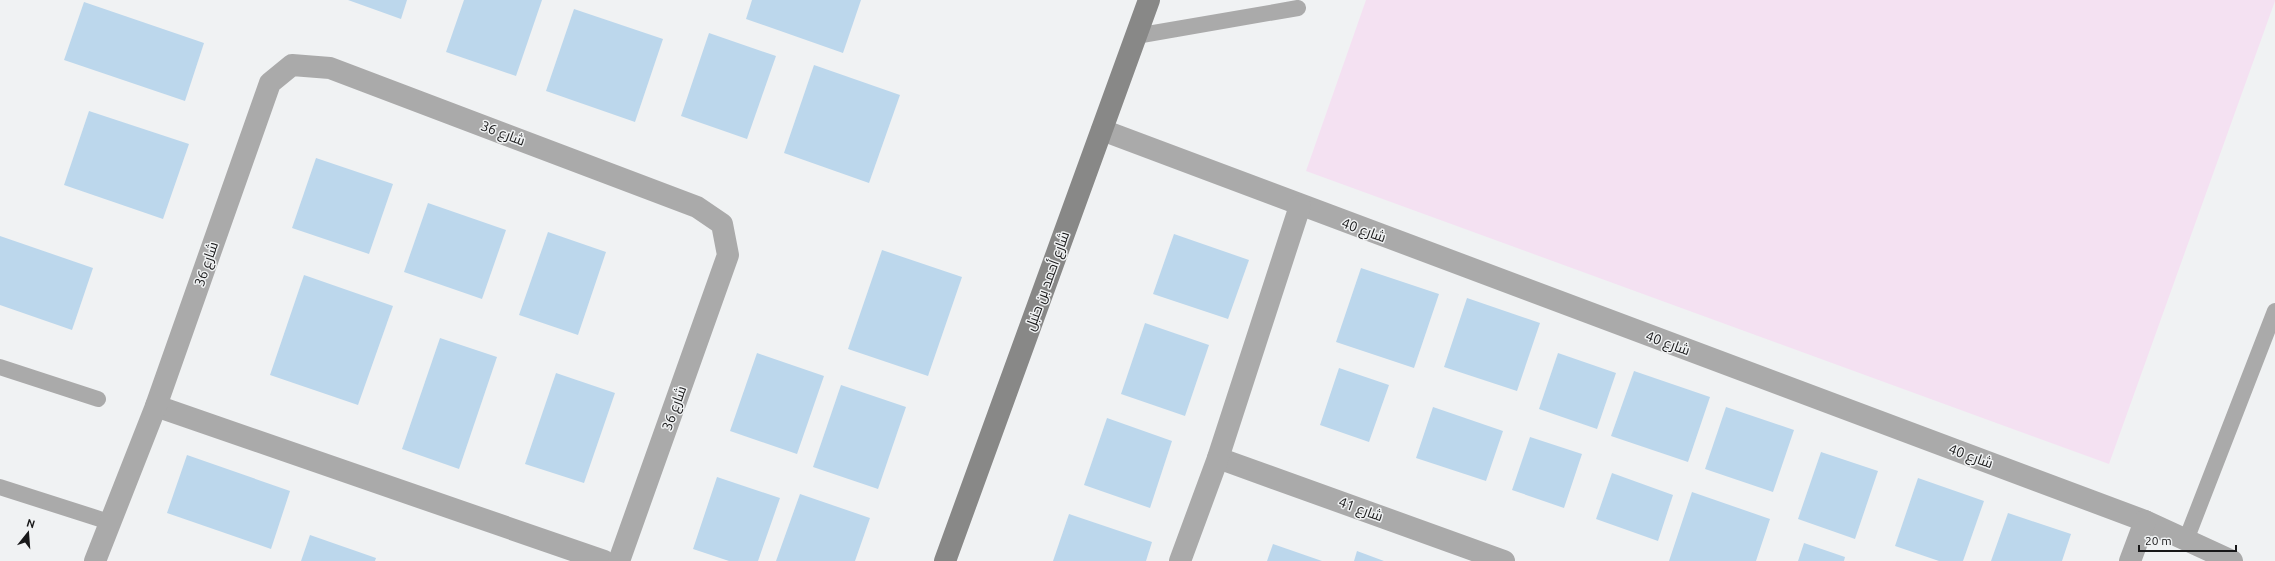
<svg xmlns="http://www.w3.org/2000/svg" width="2275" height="561" font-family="Ubuntu,Cairo,sans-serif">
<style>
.education{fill:#f4e1f2}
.building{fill:#bcd7ec}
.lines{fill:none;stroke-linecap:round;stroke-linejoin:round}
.lane{stroke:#aaa;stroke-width:16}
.street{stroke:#aaa;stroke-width:22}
.secondary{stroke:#888887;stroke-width:22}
.labels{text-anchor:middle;stroke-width:3;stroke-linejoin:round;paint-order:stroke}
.street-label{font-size:14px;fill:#181819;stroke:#f0f2f3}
</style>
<rect width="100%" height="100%" fill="#f0f2f3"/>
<!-- education -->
<path class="education" d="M1366,0H2275V1L2109,464L1306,171Z"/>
<!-- building -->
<g class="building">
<path d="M348,0H407L401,19Z"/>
<path d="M464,0H542L516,76L446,52Z"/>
<path d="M752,0H861L843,53L746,19Z"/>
<path d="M84,2L204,43L185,101L64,60Z"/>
<path d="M574,9L663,39L635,122L546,91Z"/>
<path d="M709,33L776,56L747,139L681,116Z"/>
<path d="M814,65L900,95L869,183L784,153Z"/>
<path d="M89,111L189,144L163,219L64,185Z"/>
<path d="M316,158L393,184L369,254L292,228Z"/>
<path d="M428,203L506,230L482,299L404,272Z"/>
<path d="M548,232L606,252L578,335L519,315Z"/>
<path d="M1174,234L1249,260L1228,319L1153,294Z"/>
<path d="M0,236L93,268L72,330L0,305Z"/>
<path d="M882,250L962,277L928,376L848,349Z"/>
<path d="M1361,268L1439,294L1414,368L1336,342Z"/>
<path d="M304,275L393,306L358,405L270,375Z"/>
<path d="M1467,298L1540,323L1517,391L1444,367Z"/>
<path d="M1145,323L1209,345L1185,416L1121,394Z"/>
<path d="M440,338L497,357L459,469L402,449Z"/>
<path d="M757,353L824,376L797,454L730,431Z"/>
<path d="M1558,353L1616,373L1597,429L1539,409Z"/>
<path d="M1339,368L1389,385L1369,442L1320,425Z"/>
<path d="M1634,371L1710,397L1688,462L1611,436Z"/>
<path d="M556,373L615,393L584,483L525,464Z"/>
<path d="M841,385L906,407L878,489L813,467Z"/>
<path d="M1433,407L1503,431L1486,481L1416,458Z"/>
<path d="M1726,407L1794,430L1773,492L1705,469Z"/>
<path d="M1107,418L1172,441L1150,508L1084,485Z"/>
<path d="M1530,437L1582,454L1564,508L1512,490Z"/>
<path d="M1821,452L1878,471L1855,539L1798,519Z"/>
<path d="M187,455L290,491L271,549L167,513Z"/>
<path d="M1612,473L1673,495L1658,541L1596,519Z"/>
<path d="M717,477L780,498L758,561H729L693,549Z"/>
<path d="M1918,478L1984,501L1963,561H1939L1895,546Z"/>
<path d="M1692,492L1770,519L1756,561H1669Z"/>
<path d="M800,494L870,518L855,561H776Z"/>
<path d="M2008,513L2071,534L2062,561H1991Z"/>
<path d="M1069,514L1152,542L1146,561H1053Z"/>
<path d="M310,535L376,558L375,561H301Z"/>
<path d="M1804,543L1845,557L1844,561H1798Z"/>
<path d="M1273,544L1322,561H1267Z"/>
<path d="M1357,551L1384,561H1354Z"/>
</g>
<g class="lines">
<!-- lane -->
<g class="lane">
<path d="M1136,36L1298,8"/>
<path d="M0,367L98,399"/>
<path d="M0,487L109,522"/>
<path d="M2186,540L2275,311"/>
</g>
<!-- street -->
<g class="street">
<path d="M1102,130L2145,521L2232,561"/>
<path d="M156,406L604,561"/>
<path d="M1218,458L1504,561"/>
<path d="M95,561L156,406L270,83L292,65L330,68L697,207L722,224L728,255L619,561"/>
<path d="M1180,561L1218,458L1300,206"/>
<path d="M2130,561L2145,521"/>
</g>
<!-- secondary -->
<path class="secondary" d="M945,561L1149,0"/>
</g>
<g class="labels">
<!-- street labels -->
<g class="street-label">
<text transform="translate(503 133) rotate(21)" y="5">شارع 36</text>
<text transform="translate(1364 230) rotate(20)" y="5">شارع 40</text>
<text transform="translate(206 264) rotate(-71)" y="5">شارع 36</text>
<text transform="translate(1047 281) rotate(-70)" y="5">شارع أحمد بن حنبل</text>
<text transform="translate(1668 343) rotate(20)" y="5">شارع 40</text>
<text transform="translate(674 408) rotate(-70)" y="5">شارع 36</text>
<text transform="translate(1971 456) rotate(20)" y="5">شارع 40</text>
<text transform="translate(1361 509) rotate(20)" y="5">شارع 41</text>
</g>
</g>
<!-- north arrow -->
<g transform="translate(28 533) rotate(17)" stroke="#f0f2f3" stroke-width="3" paint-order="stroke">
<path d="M0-3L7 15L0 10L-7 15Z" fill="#181819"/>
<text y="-6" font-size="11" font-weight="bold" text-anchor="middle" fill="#181819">N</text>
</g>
<!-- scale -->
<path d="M2139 545v6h97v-6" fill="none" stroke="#181819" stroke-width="2"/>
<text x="2145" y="545" font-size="12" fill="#181819" stroke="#f0f2f3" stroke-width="3" paint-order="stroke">20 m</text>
</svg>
